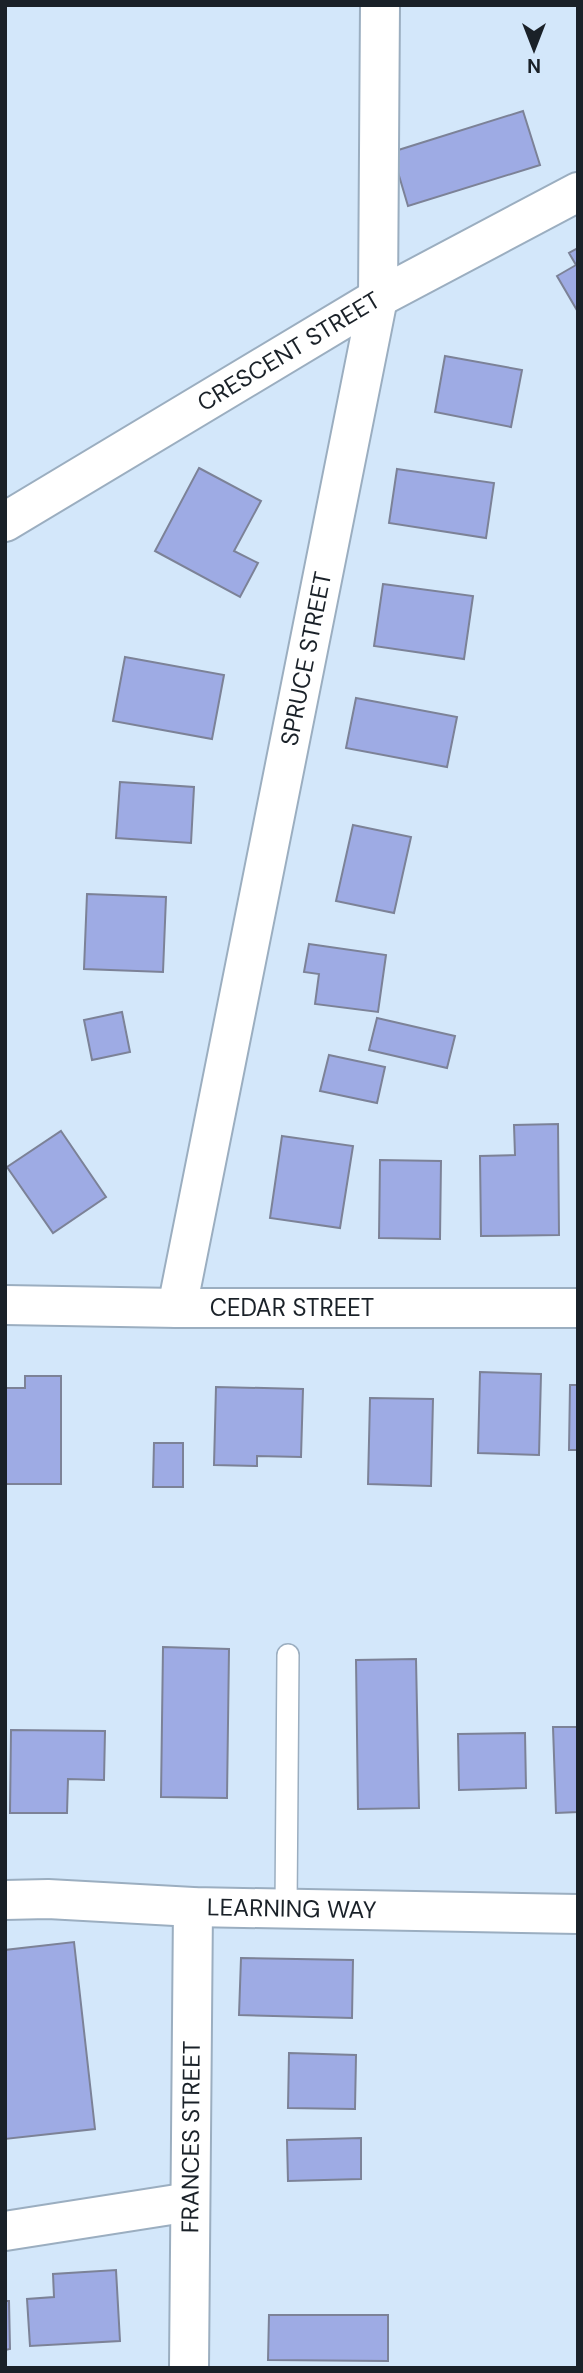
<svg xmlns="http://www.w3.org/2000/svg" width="583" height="2373" font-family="'DM Sans',sans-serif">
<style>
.building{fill:#9eabe4;stroke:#7c8297;stroke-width:2}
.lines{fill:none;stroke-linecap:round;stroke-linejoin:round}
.lane-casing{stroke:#9baec0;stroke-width:24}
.street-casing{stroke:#9baec0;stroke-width:42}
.lane{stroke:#fff;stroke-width:21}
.street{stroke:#fff;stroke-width:38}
.labels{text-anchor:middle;stroke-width:5;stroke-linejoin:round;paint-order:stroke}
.street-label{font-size:24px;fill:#1a2128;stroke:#d3e7fa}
</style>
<rect width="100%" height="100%" fill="#d3e7fa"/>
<!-- building -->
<g class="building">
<path d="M523,111L540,165L408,206L392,152Z"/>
<path d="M578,248V312L557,276L576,265L569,253Z"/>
<path d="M445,356L522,370L511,427L435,412Z"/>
<path d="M199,468L261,501L234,551L258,563L240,597L155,551Z"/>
<path d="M397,469L494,483L486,538L389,523Z"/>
<path d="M383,584L473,596L464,659L374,646Z"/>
<path d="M125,657L224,675L212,739L113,721Z"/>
<path d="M356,698L457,717L447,767L346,748Z"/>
<path d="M120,782L194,787L191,843L116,838Z"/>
<path d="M353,825L411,837L394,913L336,901Z"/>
<path d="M87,894L166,897L163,972L84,969Z"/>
<path d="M309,944L386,955L378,1012L315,1004L319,974L304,972Z"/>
<path d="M122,1012L130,1052L92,1060L84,1020Z"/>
<path d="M377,1018L455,1036L447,1068L369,1050Z"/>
<path d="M329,1055L385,1067L377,1103L320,1091Z"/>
<path d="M558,1124L559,1235L481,1236L480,1156L515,1155L514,1125Z"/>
<path d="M61,1131L106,1197L53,1233L7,1167Z"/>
<path d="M282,1136L353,1146L340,1228L270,1218Z"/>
<path d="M380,1160L441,1161L440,1239L379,1238Z"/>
<path d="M480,1372L541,1374L539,1455L478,1453Z"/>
<path d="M25,1376H61V1484H5V1388H25Z"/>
<path d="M570,1385H578V1450H569Z"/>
<path d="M216,1387L303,1389L301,1457L257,1456V1466L214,1465Z"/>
<path d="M370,1398L433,1399L431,1486L368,1484Z"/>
<path d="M154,1443H183V1487H153Z"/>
<path d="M163,1647L229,1649L227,1798L161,1797Z"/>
<path d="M416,1659L419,1808L358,1809L356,1660Z"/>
<path d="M553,1727H578V1812L556,1813Z"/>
<path d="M11,1730L105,1731L104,1780L68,1779L67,1813H10Z"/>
<path d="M525,1733L526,1788L459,1790L458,1734Z"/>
<path d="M74,1942L95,2129L5,2139V1950Z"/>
<path d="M241,1958L353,1960L352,2018L239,2015Z"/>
<path d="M289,2053L356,2055L355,2109L288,2108Z"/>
<path d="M361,2138V2179L288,2181L287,2140Z"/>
<path d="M116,2270L120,2341L30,2346L27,2299L54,2297L53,2274Z"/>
<path d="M5,2301H9L10,2349L5,2350Z"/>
<path d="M269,2315H388V2361L268,2360Z"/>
</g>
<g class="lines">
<!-- lane casing -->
<g class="lane-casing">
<path id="lane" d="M286,1909L288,1655"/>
</g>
<!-- street casing -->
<g class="street-casing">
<g id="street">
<path id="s1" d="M5,522L378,298L578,192"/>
<path id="s2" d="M5,1305L177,1308H578"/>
<path id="s3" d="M177,1308L378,298L380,5"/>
<path id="s4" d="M5,1900L48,1899L193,1907L578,1914"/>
<path d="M5,2231L190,2202"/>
<path id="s5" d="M189,2368L193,1907"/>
</g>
</g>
<!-- lane -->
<use href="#lane" class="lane"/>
<!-- street -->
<use href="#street" class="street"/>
</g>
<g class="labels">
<!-- street labels -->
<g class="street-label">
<text dy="8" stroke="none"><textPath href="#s1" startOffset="331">CRESCENT STREET</textPath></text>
<text dy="8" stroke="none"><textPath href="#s3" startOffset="662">SPRUCE STREET</textPath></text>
<text dy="8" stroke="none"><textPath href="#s2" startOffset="287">CEDAR STREET</textPath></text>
<text dy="8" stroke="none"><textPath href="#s4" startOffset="287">LEARNING WAY</textPath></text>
<text dy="8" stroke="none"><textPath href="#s5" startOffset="231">FRANCES STREET</textPath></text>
</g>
</g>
<!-- border -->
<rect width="583" height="2373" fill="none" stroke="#1a2128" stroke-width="14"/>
<!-- north arrow -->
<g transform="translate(534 49) rotate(180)" stroke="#d3e7fa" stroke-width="5" paint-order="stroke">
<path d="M0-5L12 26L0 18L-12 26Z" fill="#1a2128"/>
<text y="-10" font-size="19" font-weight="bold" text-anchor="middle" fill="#1a2128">N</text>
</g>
</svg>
